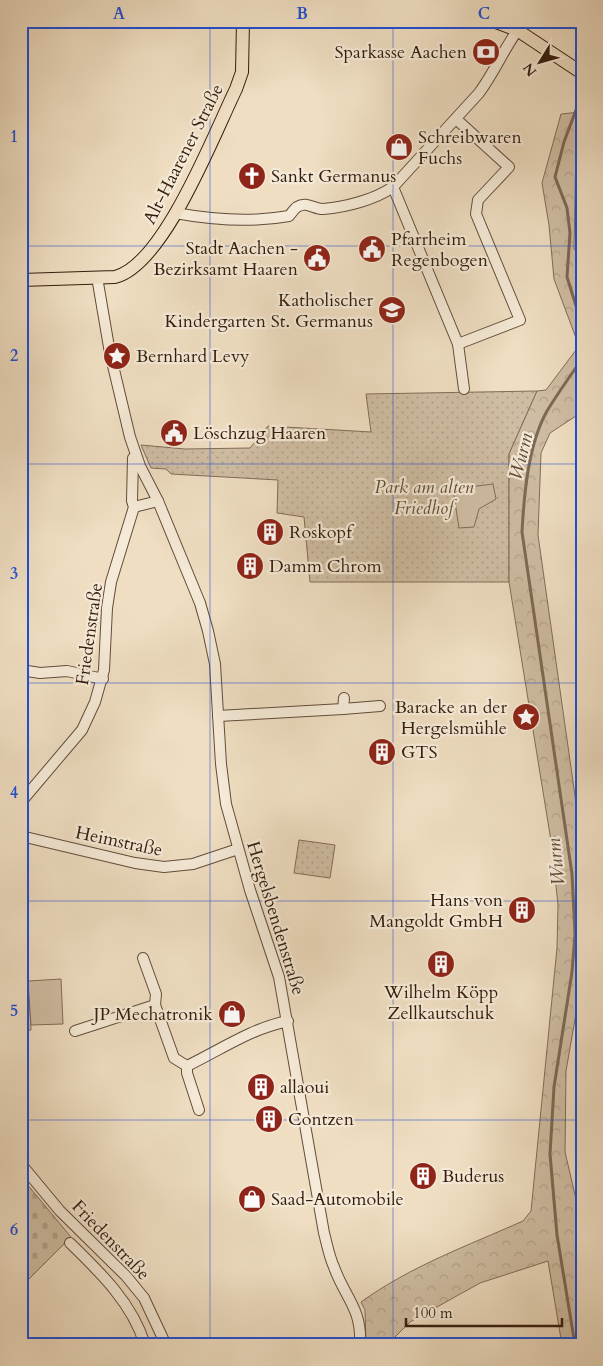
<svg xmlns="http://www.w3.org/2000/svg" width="603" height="1366" font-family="Cardo,serif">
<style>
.green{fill:url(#green-dots);stroke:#826c58}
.forest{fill:url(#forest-crowns);stroke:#826c58}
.cemetery{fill:url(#cemetery-stones);stroke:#826c58}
.pitch{fill:#cfbda3;stroke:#826c58}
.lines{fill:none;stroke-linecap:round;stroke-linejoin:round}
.stream{stroke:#7e6954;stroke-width:3}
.minor-casing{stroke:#634c3a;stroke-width:12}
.major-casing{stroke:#341c0d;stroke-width:14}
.minor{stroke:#f5ead7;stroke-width:10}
.major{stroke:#efdec2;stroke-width:12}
.grid{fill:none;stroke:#1d4ed8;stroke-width:1;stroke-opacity:0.55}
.labels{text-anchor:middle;stroke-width:4.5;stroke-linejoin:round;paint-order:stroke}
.poi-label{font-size:18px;fill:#341c0d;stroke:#f5ead7;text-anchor:start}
.street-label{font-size:18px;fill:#341c0d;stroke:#f5ead7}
.park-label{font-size:18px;font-style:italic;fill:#624c3a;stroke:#f5ead7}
.water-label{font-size:19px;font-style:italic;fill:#5f4937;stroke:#f5ead7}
.neatline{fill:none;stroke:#1d4ed8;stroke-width:2}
.grid-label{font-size:16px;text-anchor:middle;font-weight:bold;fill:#1d4ed8}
</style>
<defs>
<pattern id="green-dots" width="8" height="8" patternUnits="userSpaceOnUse" patternTransform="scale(1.25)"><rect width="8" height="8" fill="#cfbda3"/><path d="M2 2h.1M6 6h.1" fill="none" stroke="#b2a28b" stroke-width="1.8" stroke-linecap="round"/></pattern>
<pattern id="forest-crowns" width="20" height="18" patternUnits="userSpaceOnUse" patternTransform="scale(1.25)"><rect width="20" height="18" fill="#cfbda3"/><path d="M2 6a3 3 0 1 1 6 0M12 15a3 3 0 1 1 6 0" fill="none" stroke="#b2a28b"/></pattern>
<pattern id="cemetery-stones" width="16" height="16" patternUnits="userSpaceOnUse" patternTransform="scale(1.25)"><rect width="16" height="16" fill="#cfbda3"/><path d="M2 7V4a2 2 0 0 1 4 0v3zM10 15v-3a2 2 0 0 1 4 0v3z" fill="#b2a28b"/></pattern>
</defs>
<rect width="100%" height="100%" fill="#efdec2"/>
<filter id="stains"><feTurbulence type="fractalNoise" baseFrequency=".004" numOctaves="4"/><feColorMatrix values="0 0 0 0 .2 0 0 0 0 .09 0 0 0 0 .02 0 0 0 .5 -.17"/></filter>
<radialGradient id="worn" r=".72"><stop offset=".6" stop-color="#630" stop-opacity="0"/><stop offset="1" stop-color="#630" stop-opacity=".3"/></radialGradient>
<!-- green -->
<g class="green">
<path d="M537,391L509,454V582H310L304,517L277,513L278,480L171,474L166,469L151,468L141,445L185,449L250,448L268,426L371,432L366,394Z"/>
<path d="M299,840L335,845L330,878L294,873Z"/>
<path d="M21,969L28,971L31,1030L21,1031Z"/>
</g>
<!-- forest -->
<path class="forest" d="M581,112L582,126L576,144L574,249L582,256V412L550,433L541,453L538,535L582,845V979L566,1071L565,1152L576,1199L577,1219L582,1217V1250L579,1251L582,1272V1345H562L548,1261L480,1283L410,1322L387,1345H366L365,1310L361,1302C411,1266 467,1246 523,1221L531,1211L557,948L558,905L552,847L509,582V454L537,391L546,390L579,346L554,279L549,225L542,183L561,114Z"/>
<!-- cemetery -->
<g class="cemetery">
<path d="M21,1177L71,1237L21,1287Z"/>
<path d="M21,1329L36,1345H21Z"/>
</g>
<!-- pitch -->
<g class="pitch">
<path d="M493,484L496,499L479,509L474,527L459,528L453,489Z"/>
<path d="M61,979L63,1024L31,1025L28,981Z"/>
</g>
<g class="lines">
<!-- stream -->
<g class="stream">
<path d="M582,94L564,142L555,177L567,208L570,233L567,277L582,325"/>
<path d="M575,1345L557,1235L550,1154L554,1087L572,972L575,934L572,874L522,532C524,495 528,445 547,411C558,393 570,376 582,359"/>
</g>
<!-- minor casing -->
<g class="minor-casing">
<g id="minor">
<path d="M456,119L509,167L478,200L476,214L520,320L458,344"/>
<path d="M393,187L458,344L464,389"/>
<path d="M175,213C214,220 251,223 289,216C291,214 294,209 297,207C307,201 313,209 323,209C346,207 374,200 393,187L479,93C496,70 506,44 524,21"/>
<path d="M582,222V237"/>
<path d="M97,277L110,353L130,437L140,466L158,501L200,603L208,631L215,664L221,764L226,804L250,890L279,977L324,1233C327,1244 329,1256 334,1267C345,1298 362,1308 360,1345"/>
<path d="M134,507L158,501"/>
<path d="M21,670L40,673L67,671L103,679"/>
<path d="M344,698L343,709L380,706"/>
<path d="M218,716L343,709"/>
<path d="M21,802L82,730L95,702L104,670L107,608L111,582L134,507L132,501L133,458"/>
<path d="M21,836L135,863L164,867L193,864L238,849"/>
<path d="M143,958L156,994L155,1005"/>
<path d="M75,1031L155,1005L174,1058L187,1066C220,1050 252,1028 288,1021"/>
<path d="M187,1066V1073L199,1110"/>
<path d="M21,1164L60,1211L126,1276L144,1298L166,1345"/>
<path d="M70,1243C100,1272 133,1304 145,1345"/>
</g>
</g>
<!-- major casing -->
<g class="major-casing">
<g id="major">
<path d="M493,21L517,30L582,73"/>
<path d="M21,280L115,277C164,265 214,134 236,89L242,72L243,21"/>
</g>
</g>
<!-- minor -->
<use href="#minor" class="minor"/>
<!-- major -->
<use href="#major" class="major"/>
</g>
<!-- grid -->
<path class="grid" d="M210,21V1345M393,21V1345M21,246H582M21,464H582M21,683H582M21,901H582M21,1120H582"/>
<!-- icons -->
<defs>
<g id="bank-disc" transform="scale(1.4375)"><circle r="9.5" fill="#8f2418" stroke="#f5ead7"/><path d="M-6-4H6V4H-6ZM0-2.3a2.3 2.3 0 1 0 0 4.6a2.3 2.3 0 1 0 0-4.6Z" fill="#fff"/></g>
<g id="shop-disc" transform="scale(1.4375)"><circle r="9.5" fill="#8f2418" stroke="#f5ead7"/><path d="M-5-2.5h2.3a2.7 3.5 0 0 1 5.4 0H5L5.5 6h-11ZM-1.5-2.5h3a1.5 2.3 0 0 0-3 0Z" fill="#fff"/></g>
<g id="church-disc" transform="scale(1.4375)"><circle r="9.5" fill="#8f2418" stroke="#f5ead7"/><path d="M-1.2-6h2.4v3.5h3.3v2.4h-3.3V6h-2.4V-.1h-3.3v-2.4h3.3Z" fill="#fff"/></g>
<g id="civic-disc" transform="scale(1.4375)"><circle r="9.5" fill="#8f2418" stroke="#f5ead7"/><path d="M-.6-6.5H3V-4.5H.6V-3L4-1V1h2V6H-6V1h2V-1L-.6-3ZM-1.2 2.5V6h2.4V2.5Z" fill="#fff"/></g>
<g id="school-disc" transform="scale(1.4375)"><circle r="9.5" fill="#8f2418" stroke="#f5ead7"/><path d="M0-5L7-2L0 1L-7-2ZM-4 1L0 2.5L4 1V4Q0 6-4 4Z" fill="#fff"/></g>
<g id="sight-disc" transform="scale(1.4375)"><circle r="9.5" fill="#8f2418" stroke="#f5ead7"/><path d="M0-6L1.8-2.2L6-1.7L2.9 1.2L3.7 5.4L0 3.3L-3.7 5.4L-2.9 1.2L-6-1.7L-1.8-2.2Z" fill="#fff"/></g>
<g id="building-disc" transform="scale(1.4375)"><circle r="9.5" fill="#8f2418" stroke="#f5ead7"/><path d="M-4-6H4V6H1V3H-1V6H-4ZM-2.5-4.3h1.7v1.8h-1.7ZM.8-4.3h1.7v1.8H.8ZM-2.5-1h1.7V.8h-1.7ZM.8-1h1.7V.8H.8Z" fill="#fff"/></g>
</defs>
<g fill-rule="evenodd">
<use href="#bank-disc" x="486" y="52"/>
<use href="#shop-disc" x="399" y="147"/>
<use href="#church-disc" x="252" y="176"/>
<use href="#civic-disc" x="372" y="249"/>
<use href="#civic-disc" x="317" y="258"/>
<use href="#school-disc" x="392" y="310"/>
<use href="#sight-disc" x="117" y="356"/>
<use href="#civic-disc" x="174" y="433"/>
<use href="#building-disc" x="270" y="532"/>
<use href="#building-disc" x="250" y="566"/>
<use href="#sight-disc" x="526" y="717"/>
<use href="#building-disc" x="382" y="752"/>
<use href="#building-disc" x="522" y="910"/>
<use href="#building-disc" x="441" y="964"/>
<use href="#shop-disc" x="232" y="1014"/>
<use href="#building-disc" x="261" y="1087"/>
<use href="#building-disc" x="269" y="1119"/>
<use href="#building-disc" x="423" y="1176"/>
<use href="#shop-disc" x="252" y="1199"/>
</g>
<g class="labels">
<!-- poi labels -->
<g class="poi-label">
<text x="467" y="58" text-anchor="end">Sparkasse Aachen</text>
<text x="418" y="143">Schreibwaren<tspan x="418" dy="21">Fuchs</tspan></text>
<text x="271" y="182">Sankt Germanus</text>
<text x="391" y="245">Pfarrheim<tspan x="391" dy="21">Regenbogen</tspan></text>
<text x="298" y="254" text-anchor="end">Stadt Aachen -<tspan x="298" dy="21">Bezirksamt Haaren</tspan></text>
<text x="373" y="306" text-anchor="end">Katholischer<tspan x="373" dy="21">Kindergarten St. Germanus</tspan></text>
<text x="136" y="362">Bernhard Levy</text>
<text x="193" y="439">Löschzug Haaren</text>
<text x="289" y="538">Roskopf</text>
<text x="269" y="572">Damm Chrom</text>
<text x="507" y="713" text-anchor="end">Baracke an der<tspan x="507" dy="21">Hergelsmühle</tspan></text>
<text x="401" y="758">GTS</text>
<text x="503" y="906" text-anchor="end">Hans von<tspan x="503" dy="21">Mangoldt GmbH</tspan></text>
<text x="441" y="998" text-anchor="middle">Wilhelm Köpp<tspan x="441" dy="21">Zellkautschuk</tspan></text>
<text x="213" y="1020" text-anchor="end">JP Mechatronik</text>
<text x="280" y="1093">allaoui</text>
<text x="288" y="1125">Contzen</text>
<text x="442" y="1182">Buderus</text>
<text x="271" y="1205">Saad-Automobile</text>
</g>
<!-- street labels -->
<g class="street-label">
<text transform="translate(183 154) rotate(-63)" y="6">Alt-Haarener Straße</text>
<text transform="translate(89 634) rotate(-82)" y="6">Friedenstraße</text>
<text transform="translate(119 841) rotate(12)" y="6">Heimstraße</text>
<text transform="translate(276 918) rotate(73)" y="6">Hergelsbendenstraße</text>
<text transform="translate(111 1240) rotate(46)" y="6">Friedenstraße</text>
</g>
<!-- park labels -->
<g class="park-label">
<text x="424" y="493">Park am alten<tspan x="424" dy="21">Friedhof</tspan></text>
</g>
<!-- water labels -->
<g class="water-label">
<text transform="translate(520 456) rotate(-76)" y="7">Wurm</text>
<text transform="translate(555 862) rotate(-96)" y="7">Wurm</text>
</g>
</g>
<!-- margin -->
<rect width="603" height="1366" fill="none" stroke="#efdec2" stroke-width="55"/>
<!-- north arrow -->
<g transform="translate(540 62) rotate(233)" stroke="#f5ead7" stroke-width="4" paint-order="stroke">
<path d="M0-4L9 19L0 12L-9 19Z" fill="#341c0d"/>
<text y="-8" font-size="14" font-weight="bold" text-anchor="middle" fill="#341c0d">N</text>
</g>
<!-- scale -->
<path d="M406 1318v8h156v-8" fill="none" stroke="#341c0d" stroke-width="2.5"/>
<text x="413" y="1318" font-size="15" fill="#341c0d" stroke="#f5ead7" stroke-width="4" paint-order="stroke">100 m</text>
<rect x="28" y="28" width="548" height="1310" class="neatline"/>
<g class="grid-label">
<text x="119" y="19">A</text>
<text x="302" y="19">B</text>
<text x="484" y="19">C</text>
<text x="14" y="142">1</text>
<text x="14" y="361">2</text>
<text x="14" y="579">3</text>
<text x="14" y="798">4</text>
<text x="14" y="1016">5</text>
<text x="14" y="1235">6</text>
</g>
<rect width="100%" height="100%" filter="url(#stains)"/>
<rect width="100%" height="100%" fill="url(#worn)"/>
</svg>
